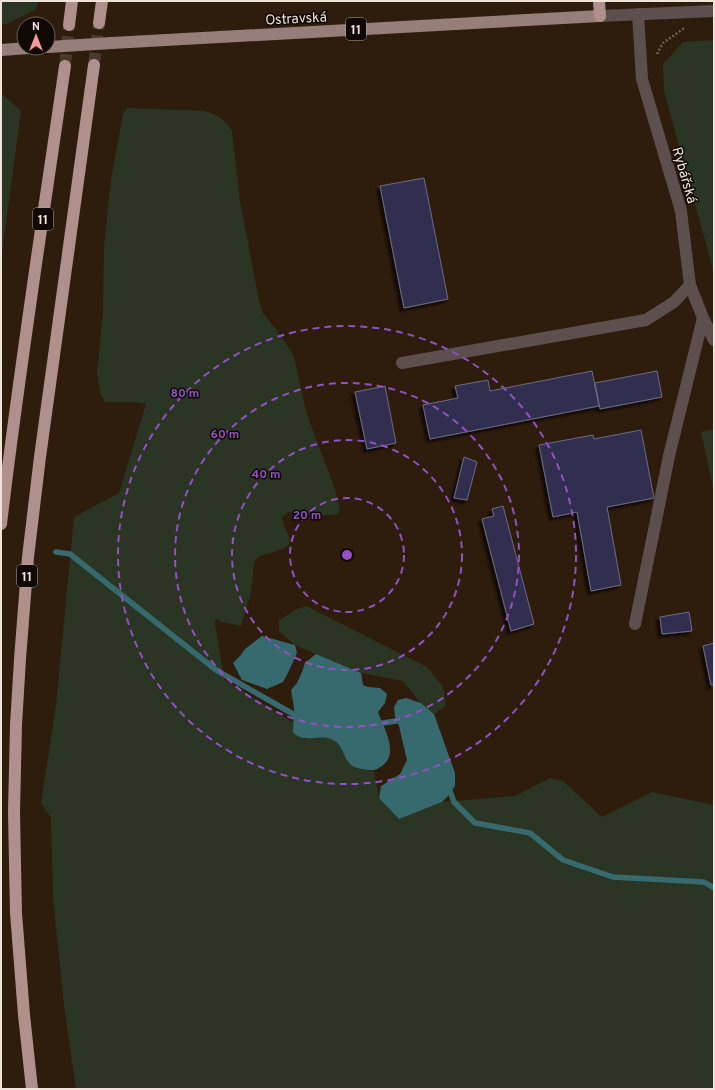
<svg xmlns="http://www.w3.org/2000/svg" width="715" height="1090" font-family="Overpass,sans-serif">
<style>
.green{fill:#2a3524}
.water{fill:#366a6e}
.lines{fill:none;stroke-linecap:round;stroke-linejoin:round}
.stream{stroke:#366a6e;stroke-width:5.5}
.building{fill:#312f4f;stroke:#6c6c85;filter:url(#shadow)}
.highway-tunnel{stroke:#4b3a2c;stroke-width:12;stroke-dasharray:12 6;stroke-linecap:butt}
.path{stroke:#706053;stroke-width:2.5;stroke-dasharray:2 2;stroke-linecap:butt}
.minor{stroke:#5c4f4e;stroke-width:12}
.major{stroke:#977e7a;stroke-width:12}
.highway{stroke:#af908c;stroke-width:12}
.major-bridge{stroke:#977e7a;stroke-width:12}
.ring{fill:none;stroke:#9251c4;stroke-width:2;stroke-dasharray:7 5}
.labels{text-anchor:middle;stroke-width:3;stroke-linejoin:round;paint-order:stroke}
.shield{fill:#100804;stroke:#ada29a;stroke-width:1}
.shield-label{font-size:13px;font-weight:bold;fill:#f0e4da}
.street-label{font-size:14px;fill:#f0e4da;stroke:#100804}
.centre{fill:#9251c4;stroke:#100804;stroke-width:2}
.ring-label{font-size:12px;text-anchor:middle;font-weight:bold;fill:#9251c4;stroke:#100804;stroke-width:3;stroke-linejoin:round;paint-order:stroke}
</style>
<defs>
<filter id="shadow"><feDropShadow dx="-3.5" dy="3.5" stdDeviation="1" flood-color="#0009"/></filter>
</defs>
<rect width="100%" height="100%" fill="#2e1c0d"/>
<!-- green -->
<g class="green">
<path d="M1,1H39L36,9L7,24H1Z"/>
<path d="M714,40V273L664,91L663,64L683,42Z"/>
<path d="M1,93L21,111L1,260Z"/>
<path d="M127,108L205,111C218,115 225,119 232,131L240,201L259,301L263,313L282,337L294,357L307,415L335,489L340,509L338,514L333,515H312L289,512L283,516L282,519L283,523L290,540L289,544L285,548L258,557L254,563L251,593L241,626L222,622L216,619L215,623L224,679L294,723L293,732L305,739C315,737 332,735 338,744C343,750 345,758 350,764C356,770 366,770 374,771L379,798L424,809L442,802L515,796L550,778L563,781L602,817L652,792L714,805V1089H76L64,1006L53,897L51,818L41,803L56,705L74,517L119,493L146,404C133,401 119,403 105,402L100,392L97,372L103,313L104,246L111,179L123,114Z"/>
<path d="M714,429V492L701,432Z"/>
<path d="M306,606L427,667L443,687L446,706L434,714L421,703L403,681L361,673L295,645L279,631V620L295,610Z"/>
</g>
<!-- water -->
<g class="water">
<path d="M262,636L295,645L297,653L287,675L283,682L267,689L242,680L233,663L240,656L245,649Z"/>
<path d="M316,654L361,673L363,685L368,687L380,688L387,694L385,703L378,712C383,727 400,753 382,766C378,768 376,771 371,770C365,770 356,769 351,765C343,758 343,745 333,740C320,733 304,745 293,732L294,708L291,690L297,683L302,672L305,663Z"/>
<path d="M406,698L421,703L434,714L455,773V786L448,796L442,802L399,819L379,798L381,786L400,774L407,760L399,726L395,717L394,707L398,700Z"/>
</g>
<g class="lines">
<!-- stream -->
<g class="stream">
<path d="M56,552L70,554L216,670L300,718"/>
<path d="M376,724L403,720"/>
<path d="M448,786L454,802L475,823L530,833L563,860L613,877L704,882L714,888"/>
</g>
</g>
<!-- building -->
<g class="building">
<path d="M424,178L448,299L404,308L380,186Z"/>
<path d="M592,371L599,406L430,439L423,405L458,398L455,386L488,380L490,391Z"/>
<path d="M657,371L662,397L600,409L595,383Z"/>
<path d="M385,386L396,443L367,449L355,392Z"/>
<path d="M641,430L654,498L607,507L621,585L591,591L577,512L553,517L539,445L593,435L594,439Z"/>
<path d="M464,457L477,462L467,500L454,498Z"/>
<path d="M503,506L534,624L511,631L482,519L494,516L492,509Z"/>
<path d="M689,612L692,631L662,634L660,617Z"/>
<path d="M714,643V685H711L703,646Z"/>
</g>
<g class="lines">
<!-- highway-tunnel -->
<g class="highway-tunnel">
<path d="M94,65L99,23"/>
<path d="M65,66L69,25"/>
</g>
<!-- path -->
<path class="path" d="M657,54L663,43L683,29H686"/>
<!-- minor -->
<g class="minor">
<path d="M638,14L642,79L681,211L690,285L703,318L714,340"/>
<path d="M600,16L714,11"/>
<path d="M402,363L646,320L674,302L690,285"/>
<path d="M635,624L669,456L703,318"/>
</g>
<!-- major -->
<g class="major">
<path d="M112,43L600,16"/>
<path d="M1,50L29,48"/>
</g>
<!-- highway -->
<g class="highway">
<path d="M599,1L600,16"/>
<path d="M99,23L102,1"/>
<path d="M69,25L72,1"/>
<path d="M1,524C19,371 43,218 65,66"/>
<path d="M32,1089L24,1015L16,913L14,812L16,725L20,659L28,557L40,457L94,65"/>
</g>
<!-- major-bridge -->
<path class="major-bridge" d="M48,47L112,43"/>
</g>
<!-- distance rings -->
<g class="ring">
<circle cx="347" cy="555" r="57"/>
<circle cx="347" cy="555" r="115"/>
<circle cx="347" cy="555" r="172"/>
<circle cx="347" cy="555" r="229"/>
</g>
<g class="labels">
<!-- shield labels -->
<g class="shield">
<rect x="346" y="18" width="20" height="22" rx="3"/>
<rect x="33" y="208" width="20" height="22" rx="3"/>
<rect x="17" y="565" width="20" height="22" rx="3"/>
</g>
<g class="shield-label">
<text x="356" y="34">11</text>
<text x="43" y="224">11</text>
<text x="27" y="581">11</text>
</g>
<!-- street labels -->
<g class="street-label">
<text transform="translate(296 18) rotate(-3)" y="5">Ostravská</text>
<text transform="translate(685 175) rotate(74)" y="5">Rybářská</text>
</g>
</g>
<circle cx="347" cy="555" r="6" class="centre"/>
<g class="ring-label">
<text x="185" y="397">80 m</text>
<text x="225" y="438">60 m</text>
<text x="266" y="478">40 m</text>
<text x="307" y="519">20 m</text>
</g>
<!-- border -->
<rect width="715" height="1090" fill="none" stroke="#f0e4da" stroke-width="4"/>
<!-- north arrow -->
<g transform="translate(36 36)"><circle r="19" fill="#100804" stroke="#6a605a"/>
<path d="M0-3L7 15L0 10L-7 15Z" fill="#f59b97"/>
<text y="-6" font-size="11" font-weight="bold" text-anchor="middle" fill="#f0e4da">N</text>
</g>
</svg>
